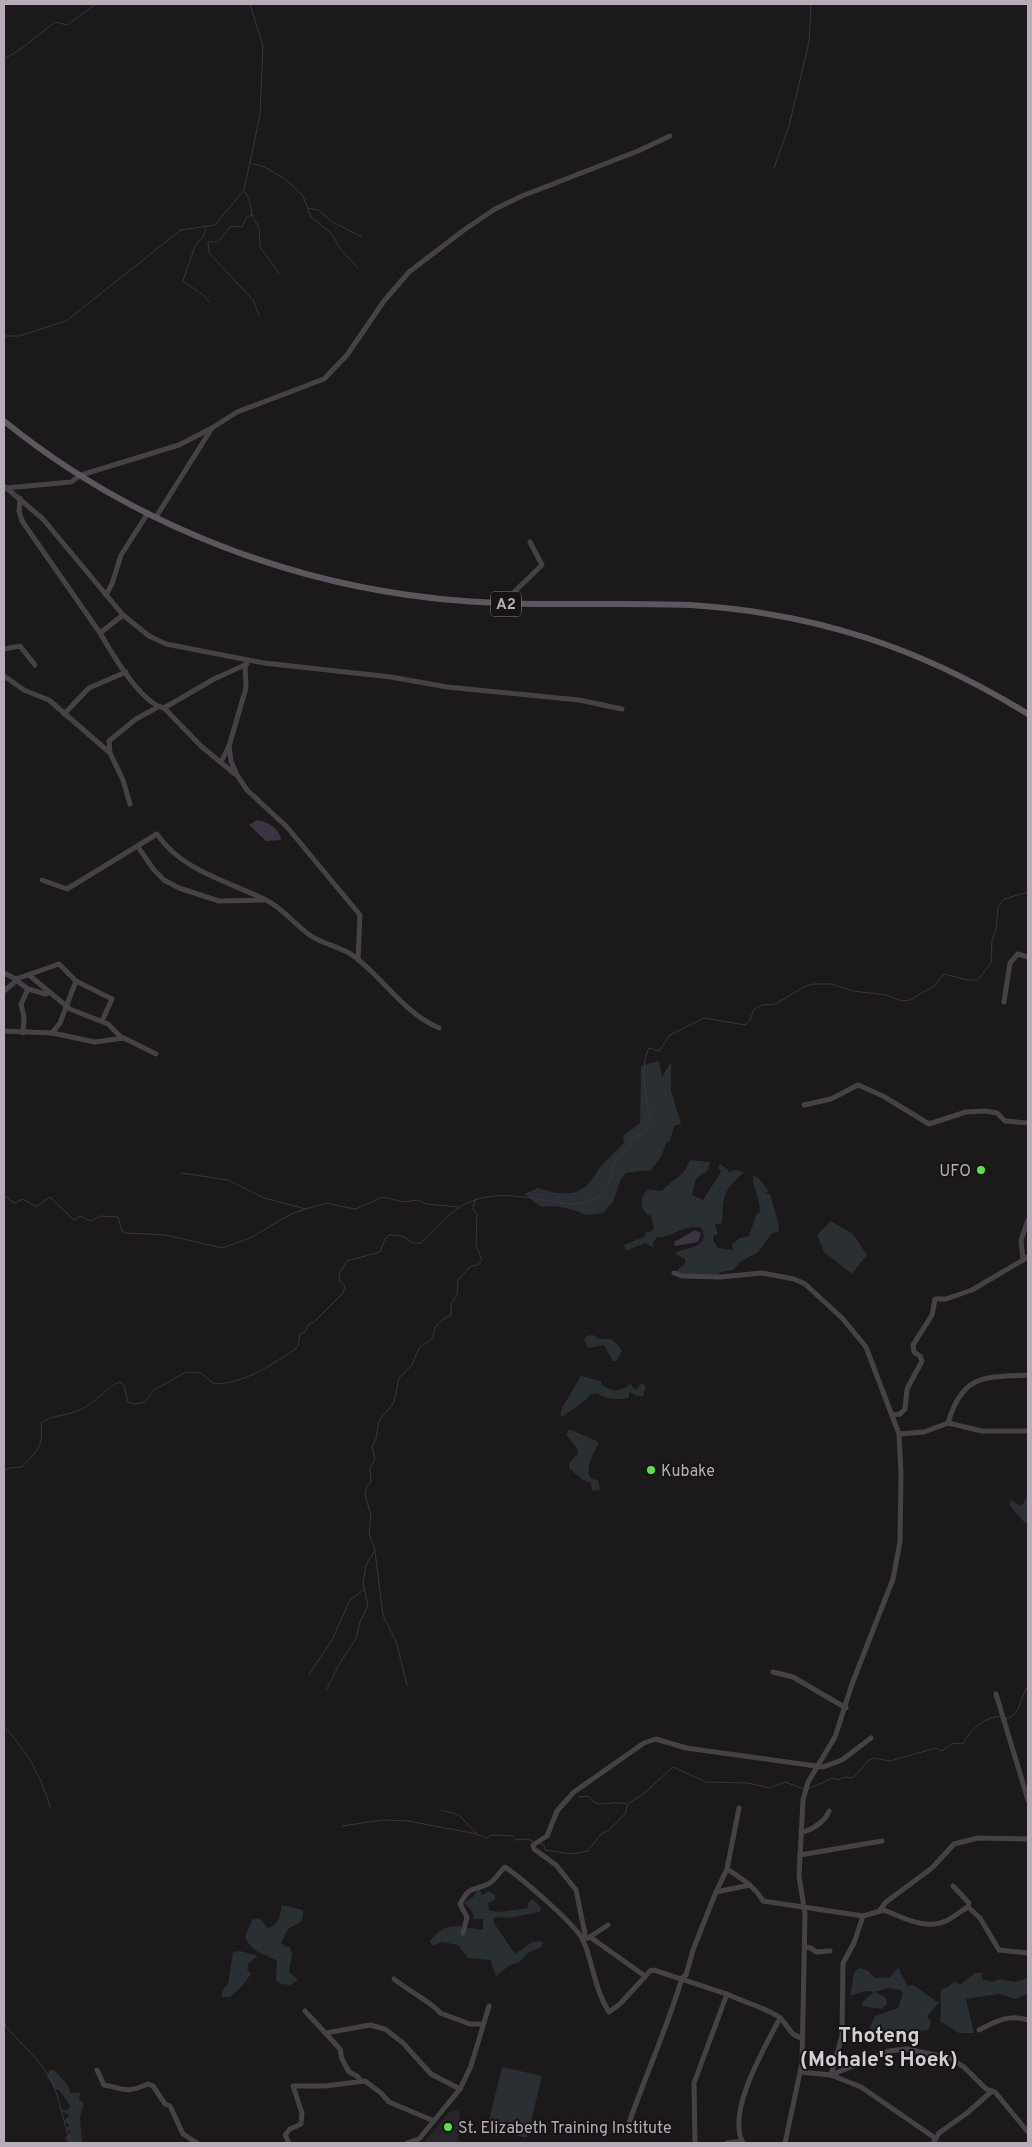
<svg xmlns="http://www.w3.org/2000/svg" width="1032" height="2147" font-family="Overpass,sans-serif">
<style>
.built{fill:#282527}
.green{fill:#292f32}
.water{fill:#3d3343}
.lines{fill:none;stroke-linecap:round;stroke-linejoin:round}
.stream{stroke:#3d3343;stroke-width:1}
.minor{stroke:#464146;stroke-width:5}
.major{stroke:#5e565e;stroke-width:6}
.poi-dot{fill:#5de14a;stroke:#161415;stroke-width:2}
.labels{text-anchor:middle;stroke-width:4;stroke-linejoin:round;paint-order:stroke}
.shield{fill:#161415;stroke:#877e88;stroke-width:1}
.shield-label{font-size:15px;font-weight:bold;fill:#b8acb9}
.poi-label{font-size:16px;fill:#b8acb9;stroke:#161415;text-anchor:start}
.district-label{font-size:21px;font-weight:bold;fill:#d5cdd5;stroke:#161415}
</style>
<rect width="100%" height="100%" fill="#1b191a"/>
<!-- built -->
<path class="built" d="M460,2109L458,2143H423L449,2112Z"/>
<!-- green -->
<g class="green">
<path d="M659,1061L662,1077L671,1062V1091L681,1124L674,1126L670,1141L666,1143L662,1155L651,1170L626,1173L621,1178L613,1202L603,1213L585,1215L577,1211L556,1206L541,1207L524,1194L538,1188L556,1193H573L586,1187L602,1165L624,1143L623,1136L640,1123L641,1066Z"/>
<path d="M690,1160L710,1162L708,1170L696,1179L692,1195L703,1200L721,1172L718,1166L721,1164L730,1172L734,1170L744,1172C733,1182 725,1189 723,1204C722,1211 724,1217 721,1224H715L718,1234L713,1236V1240L718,1248L733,1250L732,1244L740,1238L749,1236L756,1215L759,1213C762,1200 752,1189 753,1175L758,1178L769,1191L765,1193L770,1194C773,1207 779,1219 779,1232L772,1233L758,1252L740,1262L733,1270L721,1272L717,1275H683L676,1271L685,1264V1259L675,1254C685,1246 698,1251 704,1237L702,1228C684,1223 674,1238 657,1237L653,1243L654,1248L645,1243L626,1251L624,1245L644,1237L646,1232H651L654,1228L651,1216L646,1214C640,1205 640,1197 648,1189L661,1191L684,1172Z"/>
<path d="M831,1221L853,1234L867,1255L852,1274L824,1252L817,1235Z"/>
<path d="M593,1335L599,1339H612L622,1350L617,1361H613L604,1345L588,1348L584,1339L586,1336Z"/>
<path d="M581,1376L601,1381L602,1385C611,1392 621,1392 630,1384L636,1390L641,1383L646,1386L643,1396H637L629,1392V1397C619,1401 606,1399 596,1393L589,1395L587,1399L562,1417L560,1414L562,1408Z"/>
<path d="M569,1429L599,1442C594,1453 584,1467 591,1479L598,1480L600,1490L592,1491L591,1483L583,1480L569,1468V1463L578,1454L577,1448L566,1435Z"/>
<path d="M1026,1497L1028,1499V1522L1025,1523L1009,1505L1011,1500L1019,1505L1023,1504Z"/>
<path d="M479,1888L482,1895L489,1891L495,1895V1900L488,1903L489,1910L498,1912L528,1908V1903L533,1899L541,1908L540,1912L508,1918L494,1917V1923L515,1954L532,1942L540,1941L543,1943L542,1947L529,1952L518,1963L510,1965L496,1976L490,1960L468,1958L458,1945L442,1942L432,1946L430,1941C448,1919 459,1927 483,1930V1919H474L472,1911L464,1903L473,1897Z"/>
<path d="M282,1905L303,1910C304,1924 298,1923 288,1929L281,1943L285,1947H290L292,1954L289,1972L298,1980L290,1985L282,1984L276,1981L277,1961C264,1953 252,1953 245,1937L252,1920L259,1918L268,1928C280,1924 280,1915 282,1905Z"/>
<path d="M240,1951L258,1956L249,1963L247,1969L251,1974L242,1986L230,1997H222V1991L228,1984L233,1952Z"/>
<path d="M859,1968L867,1970L875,1978L890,1977L898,1968L908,1986L913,1985L939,2003L927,2016L931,2021L929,2030L914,2032L904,2040L898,2033H882L874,2037L870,2028L875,2016L898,2008L903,1994L901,1990L889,1988L875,1992L886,1998L887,2004L882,2009L862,2006V2002L874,1992L866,1991L850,1996L854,1973Z"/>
<path d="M975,1973H982V1979L993,1982L999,1979L1016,1982L1028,1977V1994L1016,1999L999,1994L966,1999L974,2033H959L940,2021C943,2009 938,1999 942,1989L948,1987L954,1982L961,1984Z"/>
<path d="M502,2067L542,2076L527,2138L487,2128Z"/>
<path d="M50,2070H54L68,2085L70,2093H80L79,2099L84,2103L80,2117L82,2143H68L65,2137L71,2132L66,2129L69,2125L64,2121L69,2115L61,2111L69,2109L70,2106L60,2091L54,2089L47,2076Z"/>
</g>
<!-- water -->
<g class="water">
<path d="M257,820C267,821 280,829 281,840L266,841L249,825Z"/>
<path d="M695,1230L701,1233L698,1242L675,1246L674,1242Z"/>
</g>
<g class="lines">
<!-- stream -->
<g class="stream">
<path d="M4,59L21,49L55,22L67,25L96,4"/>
<path d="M250,163L265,167L285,179L303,196L311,217L332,234L341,250L358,268"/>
<path d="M774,168L789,126L809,42L811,4"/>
<path d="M245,192L249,198L252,215L259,228L260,247L279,273"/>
<path d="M308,208L318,210L331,221L362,237"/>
<path d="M252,215L246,218L242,227L231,226L218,242H208L209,253L253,300L259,315"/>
<path d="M206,228L203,237L195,246L183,281C194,290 200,290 209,302"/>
<path d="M4,336H19L66,321L181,230L215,225L244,190L260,115L263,46L250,4"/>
<path d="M181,1173L228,1180L264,1198L306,1209L326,1203L355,1209L383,1197L404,1202L417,1200L426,1204L459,1207"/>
<path d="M4,1195L14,1203L23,1199L36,1207L50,1197L74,1220L80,1216L91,1221L100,1216L118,1217L122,1231L126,1233L166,1235L222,1248L250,1238L291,1214L306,1209"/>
<path d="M4,1471L9,1468L22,1467C38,1449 43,1449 41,1423C54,1414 68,1416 82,1409C95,1403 109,1385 120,1382L124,1386L128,1402L135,1404L145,1402L154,1390L186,1372L201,1373L214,1384C245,1383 268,1367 294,1350L298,1346L300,1334L305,1332L309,1324L314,1322L343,1293L345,1286L340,1282L339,1274L347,1261L380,1252L385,1239L389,1235L402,1236L413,1243H421C433,1232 447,1215 461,1206C495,1187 532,1199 568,1204C577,1205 589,1200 598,1198L611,1180L612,1168L617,1157L631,1145L629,1139L642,1134L651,1123C646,1100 639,1069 649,1048L659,1051L670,1035L704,1018L745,1025L750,1020L754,1009L763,1005L775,1004L806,986L814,984H831L853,991L886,995L902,1001L910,1000L934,986L944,974L968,980H978L991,963L992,941L996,929L998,907L1004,899L1028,892"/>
<path d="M375,1551L383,1615L396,1641L407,1685"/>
<path d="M309,1674L332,1640L350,1600L365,1589"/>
<path d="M327,1689L340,1663L356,1639L360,1622L368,1606L363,1583L366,1565L375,1550L369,1533L371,1515L365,1495L367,1486L371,1482L370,1468L375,1459L372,1446L376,1439L379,1421L394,1402L399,1378L412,1365L419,1348L433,1338C434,1324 440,1321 451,1315V1304L457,1295L458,1280L471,1266L478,1265L482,1260L476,1246L477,1214L473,1209L475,1200"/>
<path d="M1005,1718H1010C1022,1707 1020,1701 1026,1689L1028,1690"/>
<path d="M4,1726C26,1751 41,1774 50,1807"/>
<path d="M808,1789L833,1778L838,1780L845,1777L853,1778L869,1760L874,1758L890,1761L936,1748L942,1751L953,1743L963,1744C969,1731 986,1715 1001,1717"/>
<path d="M579,1797L588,1796C590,1798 591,1800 594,1802C600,1807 617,1800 627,1804"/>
<path d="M441,1810L459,1815L478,1835L487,1838L491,1835L513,1836L516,1840L527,1839L535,1842"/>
<path d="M342,1826L383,1820L408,1821L477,1834"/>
<path d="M539,1843L544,1845L545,1850L572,1854L588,1851L601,1834L609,1830L625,1814L628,1804L642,1795L673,1767L706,1782L748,1783L770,1788L785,1782L804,1789"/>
<path d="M4,2021L6,2027C22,2045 43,2062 53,2084C61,2103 63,2125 72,2143"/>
</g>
<!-- minor -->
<g class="minor">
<path d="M4,486L43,519L123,615L149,636L166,644L264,663L391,677L447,687L579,700L622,709"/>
<path d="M6,488L71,482L81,475L179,445L212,428"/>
<path d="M20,498L19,511L22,521L100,633"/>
<path d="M156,517L212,428L237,412L324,379L347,355L384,301L409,272L464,230L495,209L522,196L638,151L670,136"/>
<path d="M106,595L112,584L121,555L148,513"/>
<path d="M511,604L513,593L542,565L530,542"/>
<path d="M123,615L100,633C111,652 141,704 164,708L214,679L247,664"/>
<path d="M4,649L20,646L35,665"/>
<path d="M245,665L246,688L229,746L231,761L237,775L247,790L287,827L360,915L358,960"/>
<path d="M4,676L24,690L49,700L110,753"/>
<path d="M164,708L202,747L235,774"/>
<path d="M64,714L89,688L126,672"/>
<path d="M221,762L229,746"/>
<path d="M130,804L123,780L110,753L109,741L136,719L158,707"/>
<path d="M138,847L154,870L164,880L179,888L219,901L264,900"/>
<path d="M42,880L67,889L157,834C180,870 230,882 266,900C284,909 295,925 311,936C325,945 342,947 355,957C385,980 404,1013 439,1028"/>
<path d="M4,973L16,979L59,964L76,981L112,999L102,1021"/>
<path d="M29,975L70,1009L108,1024L122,1038"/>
<path d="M16,980L28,989L46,994L48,993"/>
<path d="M4,991L17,980"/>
<path d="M1004,1002L1010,963L1018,954L1028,957"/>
<path d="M4,1031L52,1033L95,1042L124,1038L156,1054"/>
<path d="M23,1033L24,1017L21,1004L28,989"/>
<path d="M52,1033L60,1023L76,981"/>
<path d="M804,1105L831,1099L858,1085L883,1096L929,1124L966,1112L986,1111L997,1113L1005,1121L1028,1123"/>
<path d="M1023,1260L1021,1240L1028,1220"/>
<path d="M674,1273L682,1276L720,1277L762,1273L794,1279L805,1284L842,1318L866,1347L899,1434L901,1474L900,1542L893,1579L852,1684L835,1737L808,1782L803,1800L799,1876L805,1914L802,2063L785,2143"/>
<path d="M893,1415L900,1414L905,1409L907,1389L922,1361L920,1356L914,1352L913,1345L932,1315L935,1299H946L972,1290L1028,1257"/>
<path d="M948,1423C962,1374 985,1377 1028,1375"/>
<path d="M899,1434L924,1432L948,1423L982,1431H1028"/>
<path d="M773,1672L793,1677L846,1708"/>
<path d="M996,1694L1028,1800"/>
<path d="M801,1832C811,1831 826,1821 829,1811"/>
<path d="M800,1855L882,1841"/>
<path d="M727,1869C740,1878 755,1886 763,1901L863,1916L884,1910C904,1918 926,1931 948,1920C955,1916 961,1911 968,1907"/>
<path d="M953,1886L969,1903L968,1907L980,1918L999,1950L1028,1953"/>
<path d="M716,1892L727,1869L739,1808"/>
<path d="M880,1910L886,1902L932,1868L954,1844L978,1838L1028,1839"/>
<path d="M463,1933L467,1917L460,1904C471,1884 472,1892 488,1884C495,1881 499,1872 505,1867C521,1878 577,1925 584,1942C593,1965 595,1990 609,2012L620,2004L650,1971L654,1970L727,1994L694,2083L695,2143"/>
<path d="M590,1937L645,1976"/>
<path d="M588,1938L608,1925"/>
<path d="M583,1941L585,1934L576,1890L556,1865L534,1849L533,1845L547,1836L557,1811L574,1792L644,1743L656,1739L686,1748L823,1767L842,1760L871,1738"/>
<path d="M805,1947L811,1948L816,1952L830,1951"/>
<path d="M394,1979C403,1987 437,2006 440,2013L470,2024H483"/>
<path d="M727,1994C743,2002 764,2007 779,2017C788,2024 790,2037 803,2038"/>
<path d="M305,2011L340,2049L342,2059L349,2072L357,2076L361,2081"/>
<path d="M979,2030C996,2021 1009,2014 1028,2020"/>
<path d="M326,2033L370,2025L385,2029L403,2043L431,2074L460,2089"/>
<path d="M97,2070L104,2085C127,2089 124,2094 148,2084L153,2086L165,2104L170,2106L183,2134L197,2143"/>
<path d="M801,2072L831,2075L861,2087L935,2138"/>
<path d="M831,2075L889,2051L907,2049L950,2058L964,2067L986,2089L995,2092L1028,2132"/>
<path d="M831,2075L842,2036L843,1963L854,1943L863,1916"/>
<path d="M628,2126C645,2076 667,2029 682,1978L686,1975L693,1950L716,1892L750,1885"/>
<path d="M289,2143L285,2135L290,2129L301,2124L302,2113L293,2086H325L365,2081L381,2093L389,2102L434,2121"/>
<path d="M407,2143L419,2139L460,2089L471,2066L489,2006"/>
<path d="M727,2143L742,2141"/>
<path d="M743,2143C726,2112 765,2047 780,2018"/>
<path d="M933,2143L939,2133L967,2113L992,2091"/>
</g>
<!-- major -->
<path class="major" d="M4,421C132,525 298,589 464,601C539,607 614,602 690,605C816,613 921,648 1028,714"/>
</g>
<!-- markers -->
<g class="poi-dot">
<circle cx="981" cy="1170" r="5"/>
<circle cx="651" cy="1470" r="5"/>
<circle cx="448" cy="2127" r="5"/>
</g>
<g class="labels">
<!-- shield labels -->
<rect class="shield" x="491" y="591.5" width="30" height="25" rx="4"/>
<g class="shield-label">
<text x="506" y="609">A2</text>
</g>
<!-- poi labels -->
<g class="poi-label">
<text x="971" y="1176" text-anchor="end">UFO</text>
<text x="661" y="1476">Kubake</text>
<text x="458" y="2133">St. Elizabeth Training Institute</text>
</g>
<!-- district labels -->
<g class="district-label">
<text x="879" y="2042">Thoteng<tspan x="879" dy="24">(Mohale's Hoek)</tspan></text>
</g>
</g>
<!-- border -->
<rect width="1032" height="2147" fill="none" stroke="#b8acb9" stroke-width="10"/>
</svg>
